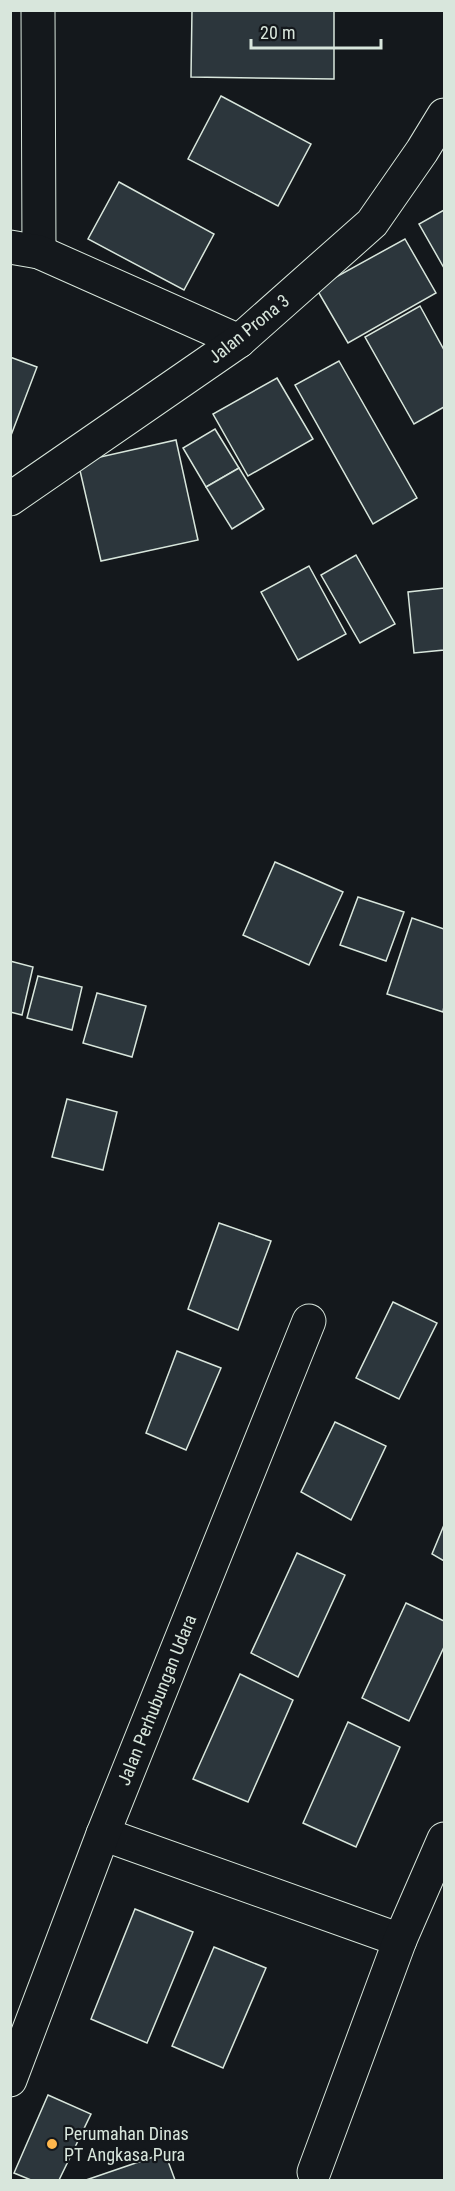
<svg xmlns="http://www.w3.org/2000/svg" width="455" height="2191" font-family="'Roboto Condensed',sans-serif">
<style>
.building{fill:#2c363c;stroke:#d8e6dc;stroke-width:1.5}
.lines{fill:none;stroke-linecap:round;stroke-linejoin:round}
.street-casing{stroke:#d8e6dc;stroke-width:35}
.street{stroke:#14181c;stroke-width:33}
.poi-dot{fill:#ffb74d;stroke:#14181c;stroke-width:2}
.labels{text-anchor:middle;stroke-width:4.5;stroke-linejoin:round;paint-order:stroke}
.street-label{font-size:18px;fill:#d8e6dc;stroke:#14181c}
.poi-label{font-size:18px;fill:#d8e6dc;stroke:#14181c;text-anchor:start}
</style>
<rect width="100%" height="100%" fill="#14181c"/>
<!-- building -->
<g class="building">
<path d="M192,10H334V79L191,77Z"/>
<path d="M221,96L311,144L278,206L188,159Z"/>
<path d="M119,182L214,234L184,290L88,239Z"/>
<path d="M444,210V268L419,224Z"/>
<path d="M405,239L436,293L348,343L316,288Z"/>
<path d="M420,306L444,350V407L414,424L365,337Z"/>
<path d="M10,357L37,367L10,438Z"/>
<path d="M339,361L417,498L373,524L295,385Z"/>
<path d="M277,378L313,439L248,476L213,414Z"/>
<path d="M215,429L239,468L206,487L183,448Z"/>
<path d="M176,440L198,540L101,561L78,462Z"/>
<path d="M239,468L264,509L232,529L206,487Z"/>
<path d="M356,555L395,624L360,643L321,575Z"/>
<path d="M309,566L346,634L298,660L261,592Z"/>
<path d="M444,588V650L414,653L408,592Z"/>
<path d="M275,862L343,892L309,965L243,935Z"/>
<path d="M358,897L404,912L386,961L340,945Z"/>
<path d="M412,918L444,929V1006L443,1012L387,994Z"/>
<path d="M10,961L33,967L22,1015L10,1012Z"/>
<path d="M38,976L82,987L72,1030L27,1018Z"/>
<path d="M97,993L146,1006L132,1057L83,1043Z"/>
<path d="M67,1099L117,1112L103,1170L52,1157Z"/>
<path d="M219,1223L271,1241L238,1330L188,1309Z"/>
<path d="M393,1302L437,1323L399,1399L356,1378Z"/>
<path d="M177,1351L221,1368L186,1450L146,1433Z"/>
<path d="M335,1422L386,1446L351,1520L301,1492Z"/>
<path d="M444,1525V1561L432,1554Z"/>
<path d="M297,1553L345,1575L298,1677L251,1653Z"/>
<path d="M406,1603L444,1621V1647L409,1721L362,1698Z"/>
<path d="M240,1674L293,1700L248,1802L193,1779Z"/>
<path d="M348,1722L400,1747L356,1847L303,1823Z"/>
<path d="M135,1909L193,1932L147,2043L91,2019Z"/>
<path d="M214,1947L266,1968L223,2068L172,2046Z"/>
<path d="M48,2095L91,2114L59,2180H31L14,2173Z"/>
<path d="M165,2153L175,2180H86Z"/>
</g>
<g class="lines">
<!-- street casing -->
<g class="street-casing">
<g id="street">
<path d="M38,10L39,252"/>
<path d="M10,247L39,252L239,341"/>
<path d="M10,499L239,341L372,223L422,151L444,115"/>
<path d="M103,1834L400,1940"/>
<path d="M10,2080L103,1834L309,1321"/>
<path d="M314,2172L400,1940L444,1839"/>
</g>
</g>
<!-- street -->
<use href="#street" class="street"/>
</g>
<!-- markers -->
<circle class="poi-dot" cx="52" cy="2144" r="6"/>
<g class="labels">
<!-- street labels -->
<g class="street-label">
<text transform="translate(249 329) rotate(-39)" y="6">Jalan Prona 3</text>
<text transform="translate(157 1700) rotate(-68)" y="6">Jalan Perhubungan Udara</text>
</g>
<!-- poi labels -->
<g class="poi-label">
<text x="64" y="2140">Perumahan Dinas<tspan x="64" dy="21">PT Angkasa Pura</tspan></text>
</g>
</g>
<!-- border -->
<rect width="455" height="2191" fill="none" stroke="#d8e6dc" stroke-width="24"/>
<!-- scale -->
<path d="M251 39v9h130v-9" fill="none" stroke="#d8e6dc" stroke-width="3"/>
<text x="260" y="39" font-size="18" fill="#d8e6dc" stroke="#14181c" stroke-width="4.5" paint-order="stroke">20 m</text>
</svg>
